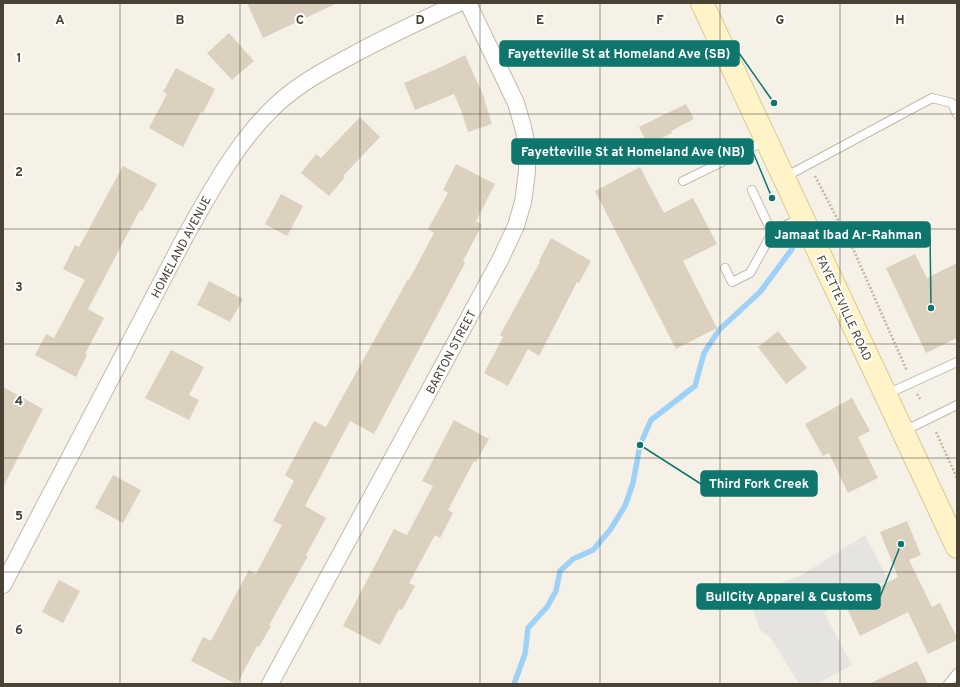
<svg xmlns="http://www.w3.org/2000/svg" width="960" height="687" font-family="Overpass,sans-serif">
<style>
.parking{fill:#e6e4e0}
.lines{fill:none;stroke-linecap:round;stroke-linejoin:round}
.stream{stroke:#9dd1f8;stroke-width:5.5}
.building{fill:#dbd1be}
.lane-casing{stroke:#c2baa9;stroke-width:10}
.street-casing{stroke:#c2baa9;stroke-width:18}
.secondary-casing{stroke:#dac892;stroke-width:24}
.path{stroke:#c5b698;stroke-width:2.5;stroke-dasharray:2 2;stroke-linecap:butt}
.lane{stroke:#fff;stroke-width:8}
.street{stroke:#fff;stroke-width:16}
.secondary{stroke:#fff3c8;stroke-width:22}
.grid{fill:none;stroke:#4a4235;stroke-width:1;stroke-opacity:0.55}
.labels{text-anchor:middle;stroke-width:4;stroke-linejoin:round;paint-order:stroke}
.street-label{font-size:12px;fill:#4a4235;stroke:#fff}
.grid-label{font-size:13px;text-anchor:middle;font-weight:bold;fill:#4a4235;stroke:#fff;stroke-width:4;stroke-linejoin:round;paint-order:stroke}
.leader{fill:none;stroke:#0f766e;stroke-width:1.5}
.callout-dot{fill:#0f766e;stroke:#fff;stroke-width:1.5}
.callout{fill:#0f766e;stroke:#0f766e;stroke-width:1.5}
.callout-label{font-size:13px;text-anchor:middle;font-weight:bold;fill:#fff}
</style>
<rect width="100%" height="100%" fill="#f5f1e7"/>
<!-- parking -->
<path class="parking" d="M865,535L888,580L824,612L852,665L817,684H799L771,638L760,630L748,595L800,576Z"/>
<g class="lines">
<!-- stream -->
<path class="stream" d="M514,684L525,654L528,628L547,607L556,591L560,571L573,559L593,550L610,530L625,506L633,483L640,445L651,420L695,386L704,353L719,330L760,292L792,249"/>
</g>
<!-- building -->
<g class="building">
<path d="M247,3H337L263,38Z"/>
<path d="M229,33L254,61L232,80L207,53Z"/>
<path d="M465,55L485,99H484L492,124L468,132L461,110L454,94L415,110L404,83L441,67Z"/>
<path d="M176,68L215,89L203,113L201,112L183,147L149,128L167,94L163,92Z"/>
<path d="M686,104L694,119L671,131L672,133L648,145L639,127Z"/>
<path d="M360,117L380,137L343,176L345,177L329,196L301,173L316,154L321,158Z"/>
<path d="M456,164L495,184L476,221L482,225L463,261L465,263L374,434L350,421L305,506L326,518L306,555L308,556L269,625L271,626L259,647L257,646L237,684H236L191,661L203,637L211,641L249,570L256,574L282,525L273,521L294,481L285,475L314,421L326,427L408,279L409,280L434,233L428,229L448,193L443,190Z"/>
<path d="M123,166L157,184L142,211L140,210L88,309L104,318L85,354L87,355L76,377L35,355L46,334L54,338L85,280L63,269L75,245L79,247Z"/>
<path d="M640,167L664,213L693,198L717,244L683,261L717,328L676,349L595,191Z"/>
<path d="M281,194L303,206L287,236L265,224Z"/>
<path d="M551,238L591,261L579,283L577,282L539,356L528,349L508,386L484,373L503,337L500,335L540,262L539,261Z"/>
<path d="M915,254L927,278L957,263V338L926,353L886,268Z"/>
<path d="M209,281L243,299L230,322L197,305Z"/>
<path d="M778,331L807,368L786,384L758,347Z"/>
<path d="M171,350L204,367L189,395L199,400L189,420L145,398Z"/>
<path d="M3,387L43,409L3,487Z"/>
<path d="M852,398L870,431L858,437L878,478L848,493L829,453L823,456L805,424Z"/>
<path d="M454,420L489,439L476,462L474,461L448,510L453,513L440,538L435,535L409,583L415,586L402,610L399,609L380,645L343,626L394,529L407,535L433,486L422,481Z"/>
<path d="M113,475L141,490L123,523L95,508Z"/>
<path d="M907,521L921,555L909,560L932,607L940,603L957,638V640L928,654L908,612L860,636L845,604L898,577L880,532Z"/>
<path d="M59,580L80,591L63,623L42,612Z"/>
<path d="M917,661L928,684H869Z"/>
</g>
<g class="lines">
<!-- lane casing -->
<g class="lane-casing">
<g id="lane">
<path d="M785,177L932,98L952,103L957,114"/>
<path d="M683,181L765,141"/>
<path d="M752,190L772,233"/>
<path d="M725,268L732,282L750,273L772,233L801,217"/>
<path d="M887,394L957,362"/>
<path d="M904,431L957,405"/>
<path d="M948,684L957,673"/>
</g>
</g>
<!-- street casing -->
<g class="street-casing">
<g id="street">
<path d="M3,585L186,235C210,193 233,149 267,114C290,89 319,73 349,57C385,37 422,20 459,3"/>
<path d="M270,684L500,260L516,226L523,202L527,172V147L523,127L516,103L468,3"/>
</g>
</g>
<!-- secondary casing -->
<g class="secondary-casing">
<path id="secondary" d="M702,3L957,547"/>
</g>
<!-- path -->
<g class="path">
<path d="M815,176L854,251L907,371"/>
<path d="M917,394L920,399"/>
<path d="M936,432L957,478"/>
</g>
<!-- lane -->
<use href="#lane" class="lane"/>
<!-- street -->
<use href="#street" class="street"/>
<!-- secondary -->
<use href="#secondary" class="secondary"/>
</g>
<!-- grid -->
<path class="grid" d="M120,3V684M240,3V684M360,3V684M480,3V684M600,3V684M720,3V684M840,3V684M3,114H957M3,229H957M3,344H957M3,458H957M3,572H957"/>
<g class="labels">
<!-- street labels -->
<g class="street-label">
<text transform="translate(181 247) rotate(-62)" y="4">HOMELAND AVENUE</text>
<text transform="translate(844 308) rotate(65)" y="4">FAYETTEVILLE ROAD</text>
<text transform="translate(451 352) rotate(-62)" y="4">BARTON STREET</text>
</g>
</g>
<g class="grid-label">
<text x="60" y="24">A</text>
<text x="180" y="24">B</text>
<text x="300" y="24">C</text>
<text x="420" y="24">D</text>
<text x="540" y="24">E</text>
<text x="660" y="24">F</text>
<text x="780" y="24">G</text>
<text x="900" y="24">H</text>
<text x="19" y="62">1</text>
<text x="19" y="176">2</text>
<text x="19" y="291">3</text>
<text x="19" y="405">4</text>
<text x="19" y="520">5</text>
<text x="19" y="634">6</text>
</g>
<!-- callouts -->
<path class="leader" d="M774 103L739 53M772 198L753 152M931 308L930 234M640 445L701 484M901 544L880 597"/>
<g class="callout-dot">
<circle cx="774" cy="103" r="4"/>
<circle cx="772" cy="198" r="4"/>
<circle cx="931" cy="308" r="4"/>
<circle cx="640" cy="445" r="4"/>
<circle cx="901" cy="544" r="4"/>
</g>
<g class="callout">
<rect x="500" y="41" width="239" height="25" rx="4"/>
<rect x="512" y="139" width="241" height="25" rx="4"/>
<rect x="766" y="222" width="164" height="25" rx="4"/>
<rect x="701" y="471" width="116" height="25" rx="4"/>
<rect x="697" y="584" width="183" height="25" rx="4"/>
</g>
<g class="callout-label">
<text x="619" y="58">Fayetteville St at Homeland Ave (SB)</text>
<text x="633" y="156">Fayetteville St at Homeland Ave (NB)</text>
<text x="848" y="239">Jamaat Ibad Ar-Rahman</text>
<text x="759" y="488">Third Fork Creek</text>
<text x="789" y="601">BullCity Apparel &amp; Customs</text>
</g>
<!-- border -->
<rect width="960" height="687" fill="none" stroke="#4a4235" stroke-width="8"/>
</svg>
